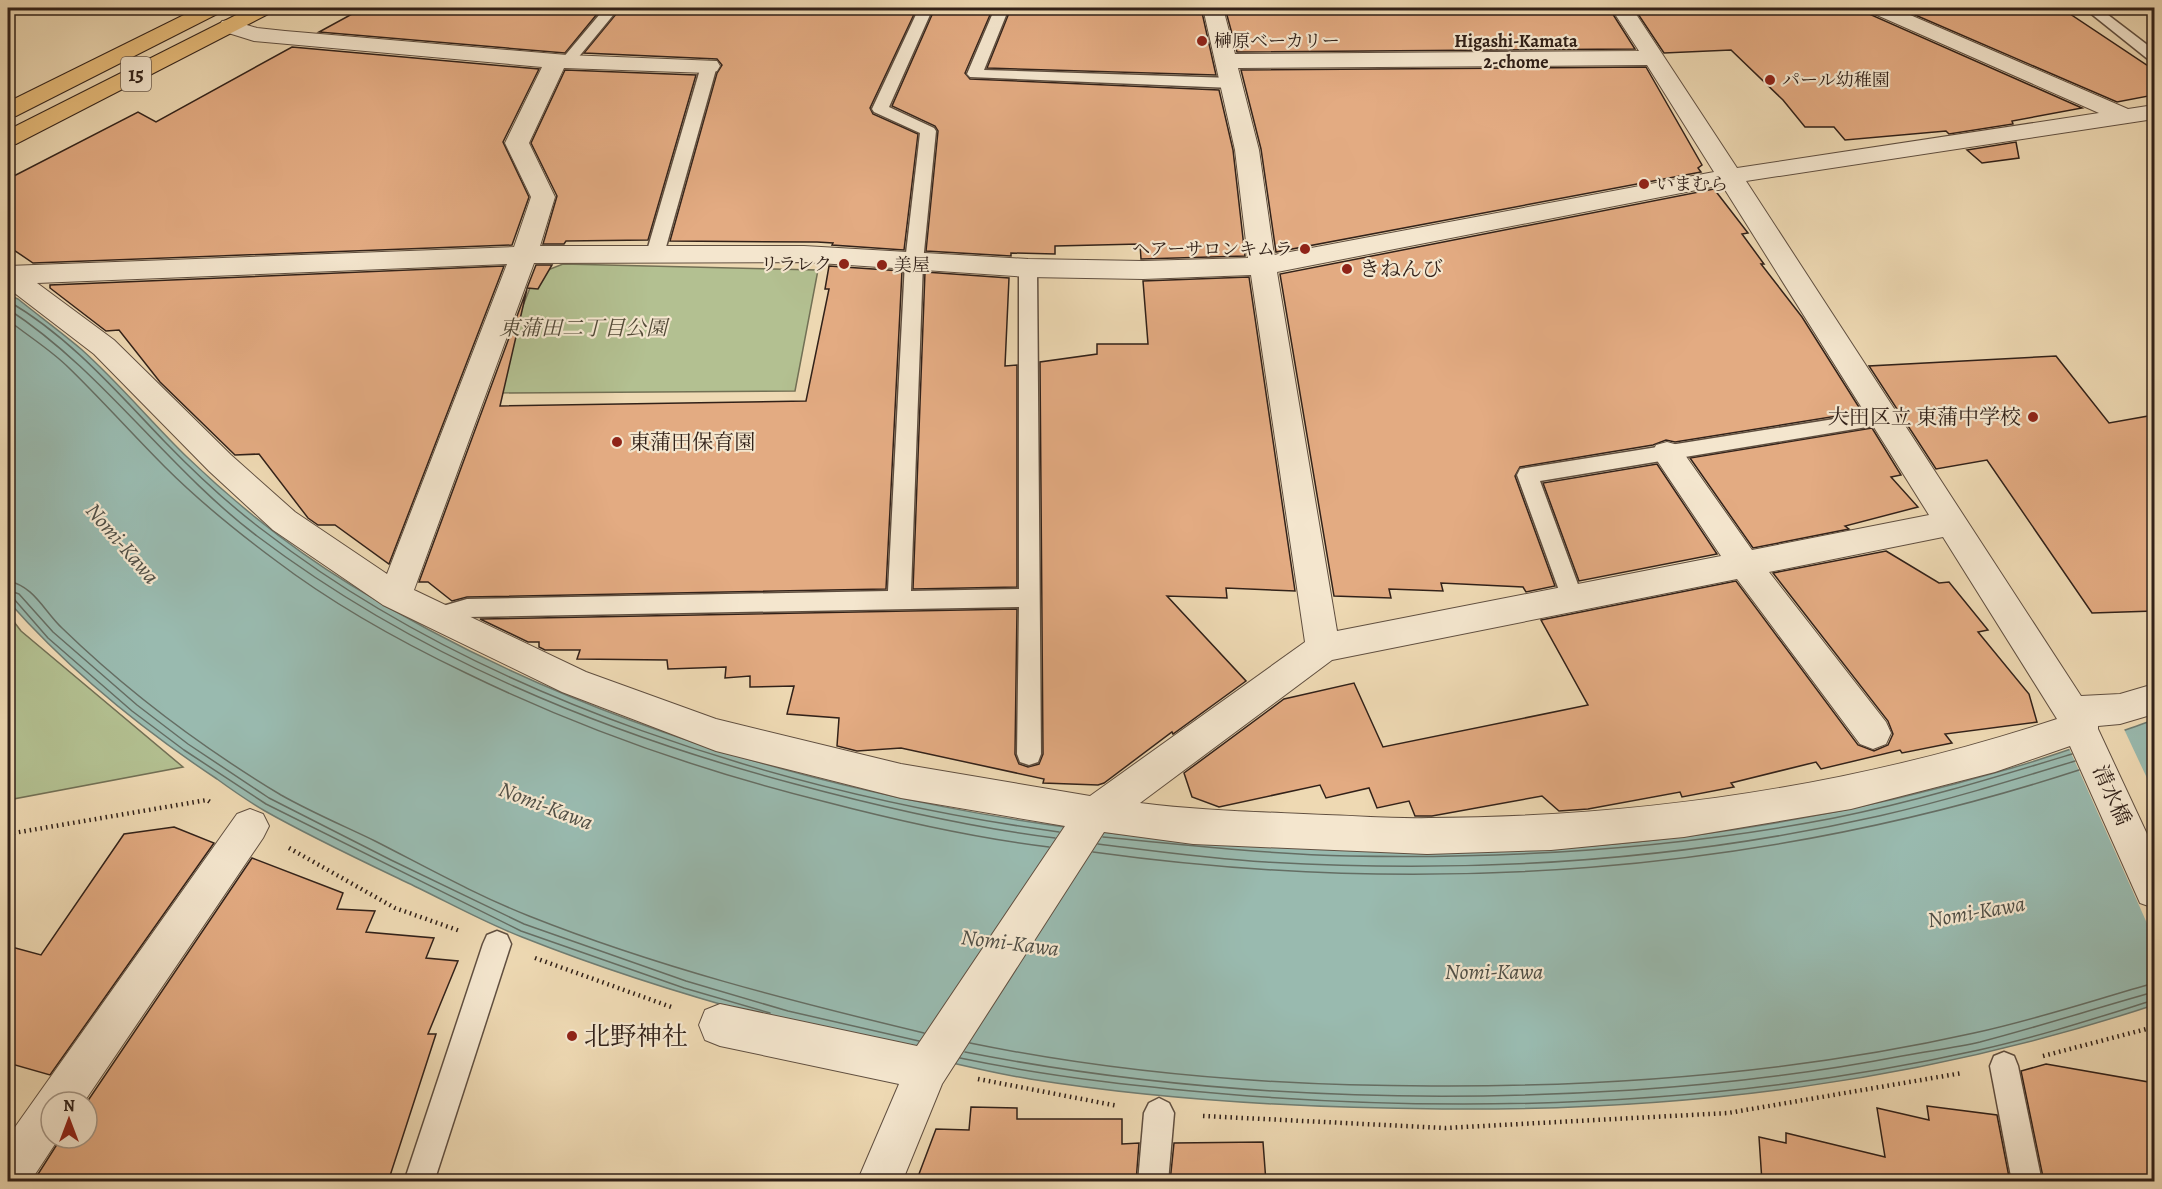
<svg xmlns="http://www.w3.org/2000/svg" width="2162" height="1189" font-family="Alegreya,'Noto Serif JP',serif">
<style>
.green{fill:#b3c091;stroke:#727055;stroke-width:1.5}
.water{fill:#99baaf;stroke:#6f7d73;stroke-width:1.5}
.pier{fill:#eed9b3}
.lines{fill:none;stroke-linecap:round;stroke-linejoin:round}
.shore{stroke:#656e64;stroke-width:1.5}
.building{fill:#e3ab82;stroke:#312119;stroke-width:1.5}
.lane-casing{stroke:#604f40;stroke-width:3}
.street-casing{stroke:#604f40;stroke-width:2}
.highway-casing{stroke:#312119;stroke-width:2}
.path{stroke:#312119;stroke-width:4.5;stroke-dasharray:1.5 4;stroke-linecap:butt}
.lane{fill:#f4e6ce;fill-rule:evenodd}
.street{fill:#f4e6ce;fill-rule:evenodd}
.highway{fill:#e7bc7a;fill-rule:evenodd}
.poi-dot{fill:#8f2418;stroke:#f4e6ce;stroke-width:2}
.labels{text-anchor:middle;stroke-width:4.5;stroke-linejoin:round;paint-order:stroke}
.far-poi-label{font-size:18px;fill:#312119;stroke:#f4e6ce;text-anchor:start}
.far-neighbourhood-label{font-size:18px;font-weight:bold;fill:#312119;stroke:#f4e6ce}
.shield{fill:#f4e6ce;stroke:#6c5c4f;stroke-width:1.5}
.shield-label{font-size:20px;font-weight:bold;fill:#312119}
.poi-label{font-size:21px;fill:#312119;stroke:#f4e6ce;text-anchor:start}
.park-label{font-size:21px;font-style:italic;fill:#524937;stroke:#f4e6ce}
.street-label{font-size:21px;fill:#312119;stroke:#f4e6ce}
.water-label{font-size:22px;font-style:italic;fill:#504f46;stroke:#f4e6ce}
.near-poi-label{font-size:26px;fill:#312119;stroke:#f4e6ce;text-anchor:start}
</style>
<rect width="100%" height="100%" fill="#eed9b3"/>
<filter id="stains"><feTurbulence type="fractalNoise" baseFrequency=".00333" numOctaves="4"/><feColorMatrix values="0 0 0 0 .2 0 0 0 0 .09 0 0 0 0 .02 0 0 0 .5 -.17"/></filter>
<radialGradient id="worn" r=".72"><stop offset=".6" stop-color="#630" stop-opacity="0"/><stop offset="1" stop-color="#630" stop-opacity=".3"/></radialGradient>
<!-- green -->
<g class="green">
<path d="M563,264L818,270L795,391L489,393L535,275Z"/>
<path d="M8,614L21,631L183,767L8,800Z"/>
</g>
<!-- water -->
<path class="water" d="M8,295L18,299C39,316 61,332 81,349C119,383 151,422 187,457C237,505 292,549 351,585C665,779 1064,853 1429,850C1490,850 1553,850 1614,844C1748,832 1883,806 2012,768C2060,754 2107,736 2154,720V1005C1921,1082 1687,1111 1442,1109C1305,1108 1166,1101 1030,1079C981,1071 933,1058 885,1047C761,1018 640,984 522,937C483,922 446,901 408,883C360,860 311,837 265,811C248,801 232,790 217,779C140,728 69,670 8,601Z"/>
<!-- pier -->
<path class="pier" d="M2123,727L2154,793V939L2068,746Z"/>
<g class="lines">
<!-- shore -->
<g class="shore">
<path d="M8,301C69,336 117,392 165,442C196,474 228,504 264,531C482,700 788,794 1059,832"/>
<path d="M8,309C103,371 167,468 257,536C417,657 603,733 795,784C881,807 967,827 1055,838"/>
<path d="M8,320C28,336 51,350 69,368C102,400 133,435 165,467C199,501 236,531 275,560C334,605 399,641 466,673C581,729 701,771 826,802C899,821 974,838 1049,847"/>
<path d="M8,581C34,586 44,611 62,628C127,691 203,748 281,795C311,812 344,826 375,841C426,867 476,895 529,916C657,967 791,1001 924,1033"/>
<path d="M8,590L19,594L53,632L137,705L188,744L269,798L391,860L524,924L686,981L788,1011L919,1041"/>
<path d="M8,598L14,599L48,638L132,711L184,750L266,804L521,931L684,988L770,1013"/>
<path d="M1103,837C1185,845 1267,854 1349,856C1511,859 1674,849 1834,818C1915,802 1993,778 2072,754"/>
<path d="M1098,844C1154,851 1210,859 1266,862C1470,874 1679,861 1879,816C1945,801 2010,781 2075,761"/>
<path d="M1093,852C1425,898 1760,874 2079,770"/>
<path d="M970,1043C1121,1074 1276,1086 1431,1086C1613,1087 1795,1073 1974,1033C2035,1020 2094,1000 2154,983"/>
<path d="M965,1052C1184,1095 1410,1104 1633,1090C1724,1084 1813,1073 1902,1056C1928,1051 1954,1048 1980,1042C2038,1027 2096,1008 2154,992"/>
<path d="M960,1058C1055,1078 1151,1088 1249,1096C1492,1114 1740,1103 1979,1050C2038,1037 2096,1018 2154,1000"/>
</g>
</g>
<!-- building -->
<g class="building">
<path d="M363,8H602L565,53L319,32Z"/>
<path d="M621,8H917L870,108L873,114L918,134L904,250L832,245L833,243L817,242L670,241L717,73L722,65L717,59L584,53Z"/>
<path d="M935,8H993L965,73L970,79L1219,90L1233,150L1245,256L1141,259L1140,244L1055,246V254L1011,253V256L926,251L938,131L935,126L892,106Z"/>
<path d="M1011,8H1201L1216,75L987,68Z"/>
<path d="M1225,8H1609L1635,49L1237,52Z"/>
<path d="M1634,8H1865L1869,14L2082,108L2012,121L2013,124L1949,134L1946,131L1845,140L1834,127H1805L1783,100L1731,50L1664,53Z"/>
<path d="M1899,8H2061L2154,70V95L2117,102Z"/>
<path d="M292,47L539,69L503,142L529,197L512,245L33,263L8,246V179L138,112L156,122Z"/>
<path d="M1646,67L1702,165L1698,168L1701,172L1276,252L1261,149L1241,70Z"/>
<path d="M565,70L696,75L648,240L566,241L564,244H543L557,196L531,143Z"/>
<path d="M2016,142L2019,158L1982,163L1967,150Z"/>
<path d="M1714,189L1748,233L1742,234L1764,264H1761L1802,317L1862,412L1675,442L1666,440L1653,445L1520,467L1515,476L1555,586L1526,592L1523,587L1441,583L1443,591L1389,589L1391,598L1334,596L1280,274Z"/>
<path d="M536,265H552L538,289L527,288Z"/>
<path d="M504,266L389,564L335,525H318L308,518L259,454L235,455L160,382L119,330L106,331L50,288V285Z"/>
<path d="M829,266L902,271L886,589L467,597L452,601L428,582H419L527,289L500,406L806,401L829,289H825Z"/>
<path d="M925,272L1009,278L1005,366L1017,365V587L913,589Z"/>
<path d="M1249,277L1295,591L1226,588L1227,598L1167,596L1246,681L1173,734L1172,732L1104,783L1098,785L1043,783L1044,779L901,748L857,751L837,746L839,718L787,714L794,686L750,687V676L725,678L726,667L668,669L667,660L577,659L580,650H545L539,647V642H528L480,619L1017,609L1015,754L1019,764L1028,767L1039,764L1043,754L1040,362L1097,354V344H1148L1143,281Z"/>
<path d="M2056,356L2109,423L2154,415V611L2092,613L1987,460L1936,469L1869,366Z"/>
<path d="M1872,428L1901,475L1891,477L1918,507L1845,526L1849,529L1753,548L1690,458Z"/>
<path d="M1657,464L1717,554L1579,581L1543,483Z"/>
<path d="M1886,551L1939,583L1949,582L1988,630L1978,632L2029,694L2037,722L1945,734L1952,743L1902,753L1900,750L1821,769L1816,762L1731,783L1734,787L1682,797L1680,792L1588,809L1559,811L1542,796L1432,816H1415L1409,801L1377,808L1369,788L1326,798L1320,785L1219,807L1192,797L1184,773L1284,699L1354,683L1383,747L1588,705L1541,620L1736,581L1858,745L1874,751L1888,745L1893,734L1888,721L1773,573Z"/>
<path d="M174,827L214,843L50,1075L8,1063V946L41,955L124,834Z"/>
<path d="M252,858L343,893L337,909L375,911L366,932L434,938L426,958L458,961L428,1034H436L388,1182H33L61,1138H87V1102Z"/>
<path d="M2046,1064L2154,1083V1182H2044L2021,1071Z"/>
<path d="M1927,1106L1997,1115L2010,1182H1762L1759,1137L1786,1143V1133L1885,1157L1877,1108L1929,1120Z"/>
<path d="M971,1107L1017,1108V1119H1122V1144L1139,1143L1136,1182H916L936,1129L969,1130Z"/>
<path d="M1263,1142L1266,1182H1170L1174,1143Z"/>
</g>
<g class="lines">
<!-- lane casing -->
<g class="lane-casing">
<g id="lane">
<path d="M605,8H619L572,65H562L559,62L562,59Z"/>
<path d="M919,8H933L889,107L934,128L936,131L923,262L911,591L1019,589V268L1022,264H1034L1037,268L1041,754L1038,762L1029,765L1020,762L1017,754L1019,607L467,617L437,626L429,624L426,617L429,610L467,599L888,591L905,262L920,133L874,112L872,109Z"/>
<path d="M995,8H1009L984,70L1232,78L1240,83L1232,88L970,77L967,74Z"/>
<path d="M2084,8H2099L2154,50V61L2149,60Z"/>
<path d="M709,61L717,66L664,254L661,258H649L646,254L701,66Z"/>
<path d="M1884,411L1891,413L1894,418L1891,423L1540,481L1583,598L1580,604L1572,607L1564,604L1517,475L1520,469Z"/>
<path d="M497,931L507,935L511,944L434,1182H404L483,944L487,935Z"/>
<path d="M2004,1052L2014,1056L2018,1066L2042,1182H2012L1990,1066L1994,1056Z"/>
<path d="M1159,1098L1169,1103L1174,1113L1168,1182H1138L1144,1113L1149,1103Z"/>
</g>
</g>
<!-- street casing -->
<g class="street-casing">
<g id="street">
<path d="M1203,8H1223L1235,54L1639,51L1611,8H1632L1737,168L2099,113L1870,12L1867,8H1894L2128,109L2154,105V119L1746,181L2081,696L2120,694L2154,684V714L2120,724L2098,726V729L2154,849V908L2140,903L2070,746L1995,772L1851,809L1684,837L1551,850L1427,854L1193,844L1104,832L942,1084L902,1182H857L899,1084L720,1046L705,1040L699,1025L705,1010L720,1004L917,1046L1065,826L901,798L716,751L562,692L383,605L273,530L209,471L94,354L8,288V266L514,247L531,197L505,143L542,67L254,41L222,31L219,26L222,21L230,20L257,28L285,31L567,55L717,61L720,66L717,71L709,73L564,68L529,143L555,197L540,246H804L1028,259L1143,261L1248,258L1235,150ZM1647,65L1714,172L1274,255L1259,150L1238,68ZM1722,185L1929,515L1752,550L1678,445L1667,442L1656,445L1652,453L1721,556L1337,631L1277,272ZM804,262L1028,277L1143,279L1251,275L1305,642L1090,796L901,764L716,719L586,672L414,590L534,263ZM507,264L387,574L295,512L231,455L114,340L37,283ZM1943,537L2057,719C1855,786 1641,817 1429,818C1394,819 1360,816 1326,815C1264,812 1202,811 1140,803L1332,660L1737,579L1860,744L1873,749L1886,744L1891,733L1886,722L1769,572Z"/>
<path d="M250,809L263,814L269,826L263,838L84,1102H51V1138H59L30,1182H8V1137L237,814Z"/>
</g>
</g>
<!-- highway casing -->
<g class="highway-casing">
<g id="highway">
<path d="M198,8H225L221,12L16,116L8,118V102Z"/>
<path d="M250,8H276L272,12L16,144L8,146V130Z"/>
</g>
</g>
<!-- path -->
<g class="path">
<path d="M8,834L207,800L210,802"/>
<path d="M289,848L395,908L460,931"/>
<path d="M535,958L674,1008"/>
<path d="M2043,1056L2154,1027"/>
<path d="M978,1079L1118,1106"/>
<path d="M1203,1116L1445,1128L1728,1113L1962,1073"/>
</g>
<!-- lane -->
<use href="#lane" class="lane"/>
<!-- street -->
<use href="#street" class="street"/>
<!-- highway -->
<use href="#highway" class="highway"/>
</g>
<!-- markers -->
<g class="poi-dot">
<circle cx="1202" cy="41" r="6"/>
<circle cx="1770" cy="80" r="6"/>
<circle cx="1644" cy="184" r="6"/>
<circle cx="1305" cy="249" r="6"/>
<circle cx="844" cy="264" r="6"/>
<circle cx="882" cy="265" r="6"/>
<circle cx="1347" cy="269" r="6"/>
<circle cx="2033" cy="417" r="6"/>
<circle cx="617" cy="442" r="6"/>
<circle cx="572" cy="1036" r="6"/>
</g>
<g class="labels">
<!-- far-poi labels -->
<g class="far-poi-label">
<text x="1214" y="47">榊原ベーカリー</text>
<text x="1782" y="86">パール幼稚園</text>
<text x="1656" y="190">いまむら</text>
<text x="1293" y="255" text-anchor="end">ヘアーサロンキムラ</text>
<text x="832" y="270" text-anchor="end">リラレク</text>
<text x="894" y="271">美屋</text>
</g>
<!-- far-neighbourhood labels -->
<g class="far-neighbourhood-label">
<text x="1516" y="47">Higashi-Kamata<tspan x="1516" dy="21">2-chome</tspan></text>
</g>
<!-- shield labels -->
<rect class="shield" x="121" y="57" width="30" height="34" rx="4.5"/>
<g class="shield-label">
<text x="136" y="81">15</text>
</g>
<!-- poi labels -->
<g class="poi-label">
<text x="1359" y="276">きねんび</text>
<text x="2021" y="424" text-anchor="end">大田区立 東蒲中学校</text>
<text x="629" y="449">東蒲田保育園</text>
</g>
<!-- park labels -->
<g class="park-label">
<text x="583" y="335">東蒲田二丁目公園</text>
</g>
<!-- street labels -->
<g class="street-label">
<text transform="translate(2112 795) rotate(66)" y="7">清水橋</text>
</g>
<!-- water labels -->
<g class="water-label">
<text transform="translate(123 543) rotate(49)" y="8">Nomi-Kawa</text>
<text transform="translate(546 805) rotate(21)" y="8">Nomi-Kawa</text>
<text transform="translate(1976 911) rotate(-10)" y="8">Nomi-Kawa</text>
<text transform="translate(1010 942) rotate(7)" y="8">Nomi-Kawa</text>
<text x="1494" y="979">Nomi-Kawa</text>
</g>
<!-- near-poi labels -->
<g class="near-poi-label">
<text x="584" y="1045">北野神社</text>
</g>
</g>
<!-- margin -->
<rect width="2162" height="1189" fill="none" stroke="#eed9b3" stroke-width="30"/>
<rect x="9" y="9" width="2144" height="1171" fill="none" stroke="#312119" stroke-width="3"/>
<rect x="15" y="15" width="2132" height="1159" fill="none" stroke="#312119" stroke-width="1.5"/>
<!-- north arrow -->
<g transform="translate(69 1120)"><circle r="28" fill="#f4e6ce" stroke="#a69786" stroke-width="1.5"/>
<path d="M0-4.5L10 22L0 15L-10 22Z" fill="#8f2418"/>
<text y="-9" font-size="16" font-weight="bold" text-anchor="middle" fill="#312119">N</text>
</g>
<rect width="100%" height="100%" filter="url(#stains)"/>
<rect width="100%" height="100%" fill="url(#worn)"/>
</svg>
